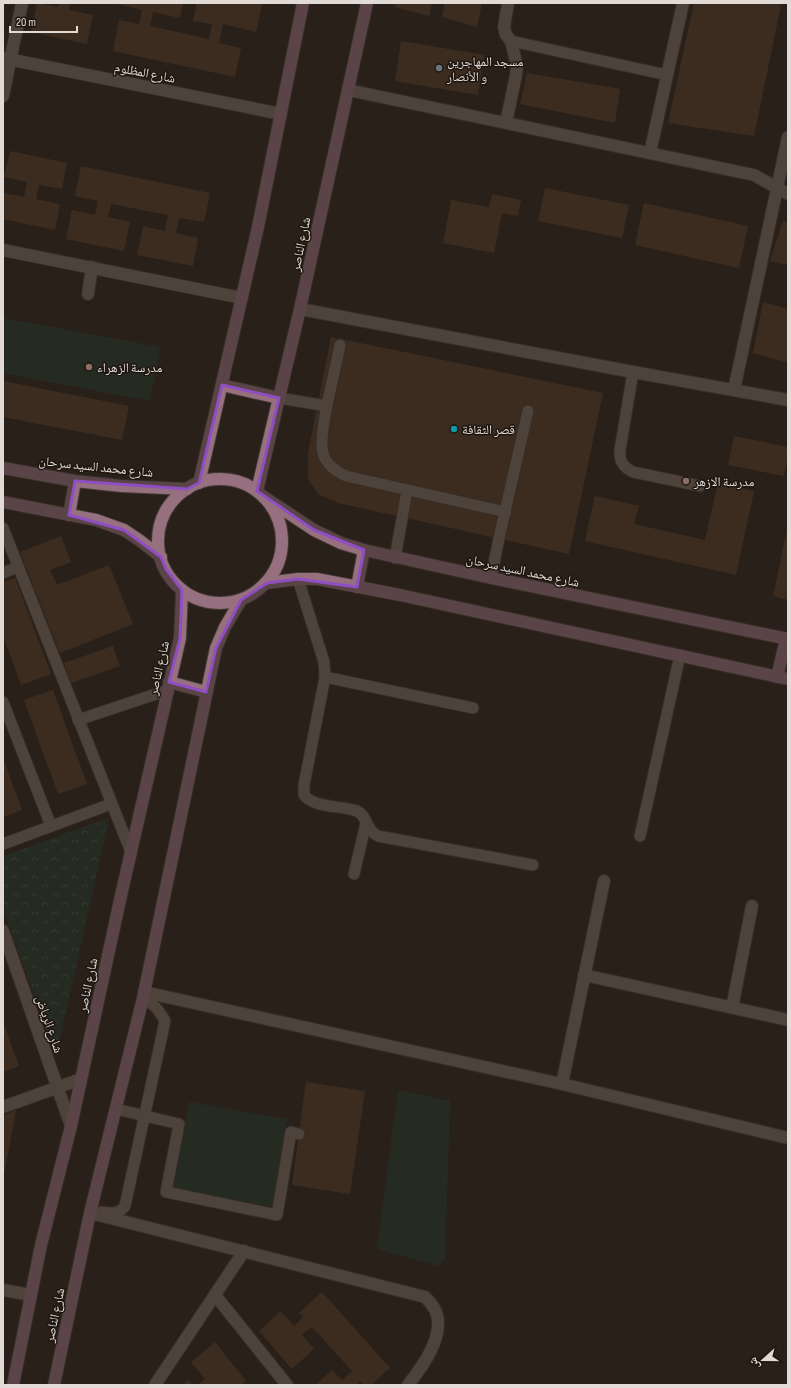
<svg xmlns="http://www.w3.org/2000/svg" width="791" height="1388" font-family="'Sofia Sans Condensed','Noto Naskh Arabic',sans-serif">
<style>
.green{fill:#22392e}
.park{fill:url(#park-crowns)}
.building{fill:#523b29}
.lines{fill:none;stroke-linecap:round;stroke-linejoin:round}
.lane-casing{stroke:#443b36;stroke-width:13}
.street-casing{stroke:#443b36;stroke-width:14}
.secondary-casing{stroke:#443b36;stroke-width:14}
.lane{stroke:#796d65;stroke-width:11}
.street{stroke:#796d65;stroke-width:12}
.secondary{stroke:#97707f;stroke-width:12}
.marked{fill:none;stroke:#8f4fc3;stroke-width:3;stroke-linejoin:round}
.worship-dot{fill:#6b7280;stroke:#1f1610;stroke-width:1.5}
.education-dot{fill:#8d6e63;stroke:#1f1610;stroke-width:1.5}
.culture-dot{fill:#0f9aa8;stroke:#1f1610;stroke-width:1.5}
.labels{text-anchor:middle;stroke-width:3;stroke-linejoin:round;paint-order:stroke}
.poi-label{font-size:13px;fill:#e1dad5;stroke:#1f1610;text-anchor:start}
.street-label{font-size:13px;fill:#e1dad5;stroke:#1f1610}
</style>
<defs>
<pattern id="park-crowns" width="20" height="18" patternUnits="userSpaceOnUse"><rect width="20" height="18" fill="#22392e"/><path d="M2 6a3 3 0 1 1 6 0M12 15a3 3 0 1 1 6 0" fill="none" stroke="#42554b"/></pattern>
</defs>
<rect width="100%" height="100%" fill="#292019"/>
<!-- green -->
<g class="green">
<path d="M3,318L160,347L150,401L3,373Z"/>
<path d="M398,1090L450,1101L445,1258L438,1266L377,1249Z"/>
<path d="M189,1102L287,1119L273,1207L173,1188Z"/>
</g>
<!-- park -->
<path class="park" d="M109,818L56,1057L3,908V856Z"/>
<!-- building -->
<g class="building">
<path d="M37,3L58,7L59,3H70L69,10L93,15L87,44L31,32Z"/>
<path d="M114,3H183L180,18L153,12L150,26L209,39L212,24L193,21L197,3H256L262,4L256,32L223,24L219,43L241,48L235,77L113,51L119,20L139,24L142,10Z"/>
<path d="M396,3H432L429,16L395,7Z"/>
<path d="M445,3H482L477,27L442,17Z"/>
<path d="M694,3H773L781,5L754,136L668,123Z"/>
<path d="M401,41L484,55L478,95L395,81Z"/>
<path d="M527,73L620,89L615,123L520,104Z"/>
<path d="M10,151L67,163L62,189L39,185L36,199L60,204L55,230L3,219V193L24,197L27,182L4,177Z"/>
<path d="M81,166L210,193L204,222L179,218L176,233L198,238L193,266L137,255L143,226L165,231L168,215L111,204L108,217L130,222L124,251L66,239L72,210L95,215L98,201L75,196Z"/>
<path d="M545,188L629,205L622,238L538,221Z"/>
<path d="M492,194L521,200L518,216L502,213L494,253L443,243L451,200L489,207Z"/>
<path d="M644,203L748,226L739,268L635,245Z"/>
<path d="M783,221L788,222V265L770,261Z"/>
<path d="M763,302L788,309V363L753,353Z"/>
<path d="M331,337L603,393L569,554L338,503L318,494L308,479V453Z"/>
<path d="M3,381L129,406L122,440L3,417Z"/>
<path d="M734,436L788,447V456L784,476L728,465Z"/>
<path d="M718,483L754,491L736,575L585,541L595,496L639,506L634,524L705,540Z"/>
<path d="M787,530H788V600L773,596Z"/>
<path d="M61,536L71,562L50,570L57,585L109,565L133,624L60,653L20,552Z"/>
<path d="M15,578L51,674L21,685L3,636V582Z"/>
<path d="M113,646L120,666L71,683L64,663Z"/>
<path d="M53,690L87,784L58,794L24,700Z"/>
<path d="M3,758L22,810L3,817Z"/>
<path d="M3,1022L19,1066L3,1072Z"/>
<path d="M306,1082L365,1091L350,1194L292,1185Z"/>
<path d="M16,1110L4,1175H3V1116Z"/>
<path d="M322,1292L390,1368L371,1385H364L360,1381L357,1385H316L332,1370L342,1380L352,1371L312,1327L302,1335L314,1349L292,1369L259,1331L281,1311L294,1326L303,1317L299,1313Z"/>
<path d="M215,1342L246,1381L241,1385H198L205,1379L191,1362Z"/>
<path d="M189,1380L193,1385H182Z"/>
</g>
<g class="lines">
<!-- lane casing -->
<g class="lane-casing">
<g id="lane">
<path d="M511,41L667,75"/>
<path d="M340,345C335,371 328,396 324,422C323,432 320,443 323,453C326,465 336,471 346,476L506,512"/>
<path d="M633,372L620,450C619,461 623,467 633,472L700,486"/>
<path d="M279,398L327,406"/>
<path d="M3,528L131,852"/>
<path d="M395,558L407,491"/>
<path d="M3,573L18,567"/>
<path d="M491,578L499,538L528,411"/>
<path d="M298,579L324,662L325,677L304,785V795C316,809 340,805 357,811C368,816 365,830 378,836L533,865"/>
<path d="M325,677L473,708"/>
<path d="M3,702L51,826"/>
<path d="M78,720L168,690"/>
<path d="M640,836L680,655"/>
<path d="M3,844L111,804"/>
<path d="M354,874L366,823"/>
<path d="M116,1109L179,1124L166,1192L277,1215L291,1132L299,1134"/>
<path d="M101,1212C110,1213 119,1215 125,1206L165,1021C159,1010 154,1004 143,998"/>
</g>
</g>
<!-- street casing -->
<g class="street-casing">
<g id="street">
<path d="M508,3L504,27L506,35L511,41L517,66L516,75L506,123L754,175L788,194"/>
<path d="M3,58L281,114"/>
<path d="M348,90L506,123"/>
<path d="M3,96L22,3"/>
<path d="M650,153L683,3"/>
<path d="M3,250L242,298"/>
<path d="M88,294L92,267"/>
<path d="M300,309L633,372L788,400"/>
<path d="M734,390L788,137"/>
<path d="M3,931L71,1126"/>
<path d="M584,975L788,1020"/>
<path d="M144,992L562,1084L788,1138"/>
<path d="M732,1008L752,906"/>
<path d="M562,1084L604,881"/>
<path d="M3,1107L81,1079"/>
<path d="M90,1213L425,1297C430,1302 435,1307 437,1315C443,1339 422,1367 408,1385"/>
<path d="M3,1290L31,1295"/>
<path d="M215,1295L287,1385"/>
<path d="M155,1385L244,1251"/>
</g>
</g>
<!-- secondary casing -->
<g class="secondary-casing">
<g id="secondary">
<path d="M222,385L279,398"/>
<path d="M3,468L75,481L122,486L187,489"/>
<circle cx="220" cy="541" r="62"/>
<path d="M199,483L258,227L303,3"/>
<path d="M257,491L300,309L367,3"/>
<path d="M264,497L314,530L341,543L364,550L491,578L788,639"/>
<path d="M3,502L96,520L124,530L139,540L161,557"/>
<path d="M69,515L75,481"/>
<path d="M267,583L298,579H317L400,595L788,679"/>
<path d="M357,587L364,550"/>
<path d="M777,677L786,639"/>
<path d="M169,682L206,692"/>
<path d="M13,1385L41,1245L71,1126L122,891L180,638L182,590"/>
<path d="M54,1385L90,1213L143,998L216,648L225,627L241,600"/>
</g>
</g>
<!-- lane -->
<use href="#lane" class="lane"/>
<!-- street -->
<use href="#street" class="street"/>
<!-- secondary -->
<use href="#secondary" class="secondary"/>
</g>
<!-- marked area -->
<path d="M0 0H791V1388H0ZM222,385L279,398L257,491L314,530L364,550L357,587L298,579L267,583L241,600L216,648L206,692L169,682L180,638L182,590L166,569L161,557L124,530L69,515L75,481L187,489L199,483Z" fill="#292019" fill-opacity=".55" fill-rule="evenodd"/>
<path class="marked" d="M222,385L279,398L257,491L314,530L364,550L357,587L298,579L267,583L241,600L216,648L206,692L169,682L180,638L182,590L166,569L161,557L124,530L69,515L75,481L187,489L199,483Z"/>
<!-- markers -->
<circle class="worship-dot" cx="439" cy="68" r="4"/>
<g class="education-dot">
<circle cx="89" cy="367" r="4"/>
<circle cx="686" cy="481" r="4"/>
</g>
<circle class="culture-dot" cx="454" cy="429" r="4"/>
<g class="labels">
<!-- poi labels -->
<g class="poi-label">
<text x="447" y="66">مسجد المهاجرين<tspan x="447" dy="15">و الأنصار</tspan></text>
<text x="97" y="372">مدرسة الزهراء</text>
<text x="462" y="434">قصر الثقافة</text>
<text x="694" y="486">مدرسة الازهر</text>
</g>
<!-- street labels -->
<g class="street-label">
<text transform="translate(145 72) rotate(11)" y="5">شارع المظلوم</text>
<text transform="translate(300 244) rotate(-78)" y="5">شارع الناصر</text>
<text transform="translate(96 466) rotate(6)" y="5">شارع محمد السيد سرحان</text>
<text transform="translate(523 570) rotate(12)" y="5">شارع محمد السيد سرحان</text>
<text transform="translate(158 668) rotate(-77)" y="5">شارع الناصر</text>
<text transform="translate(87 985) rotate(-78)" y="5">شارع الناصر</text>
<text transform="translate(50 1024) rotate(71)" y="5">شارع الرياض</text>
<text transform="translate(54 1315) rotate(-78)" y="5">شارع الناصر</text>
</g>
</g>
<!-- border -->
<rect width="791" height="1388" fill="none" stroke="#e1dad5" stroke-width="8"/>
<!-- north arrow -->
<g transform="translate(763 1360) rotate(249)" stroke="#1f1610" stroke-width="3" paint-order="stroke">
<path d="M0-3L7 15L0 10L-7 15Z" fill="#e1dad5"/>
<text y="-6" font-size="11" font-weight="bold" text-anchor="middle" fill="#e1dad5">ش</text>
</g>
<!-- scale -->
<path d="M10 26v6h67v-6" fill="none" stroke="#e1dad5" stroke-width="2"/>
<text x="16" y="26" font-size="12" fill="#e1dad5" stroke="#1f1610" stroke-width="3" paint-order="stroke">20 m</text>
</svg>
